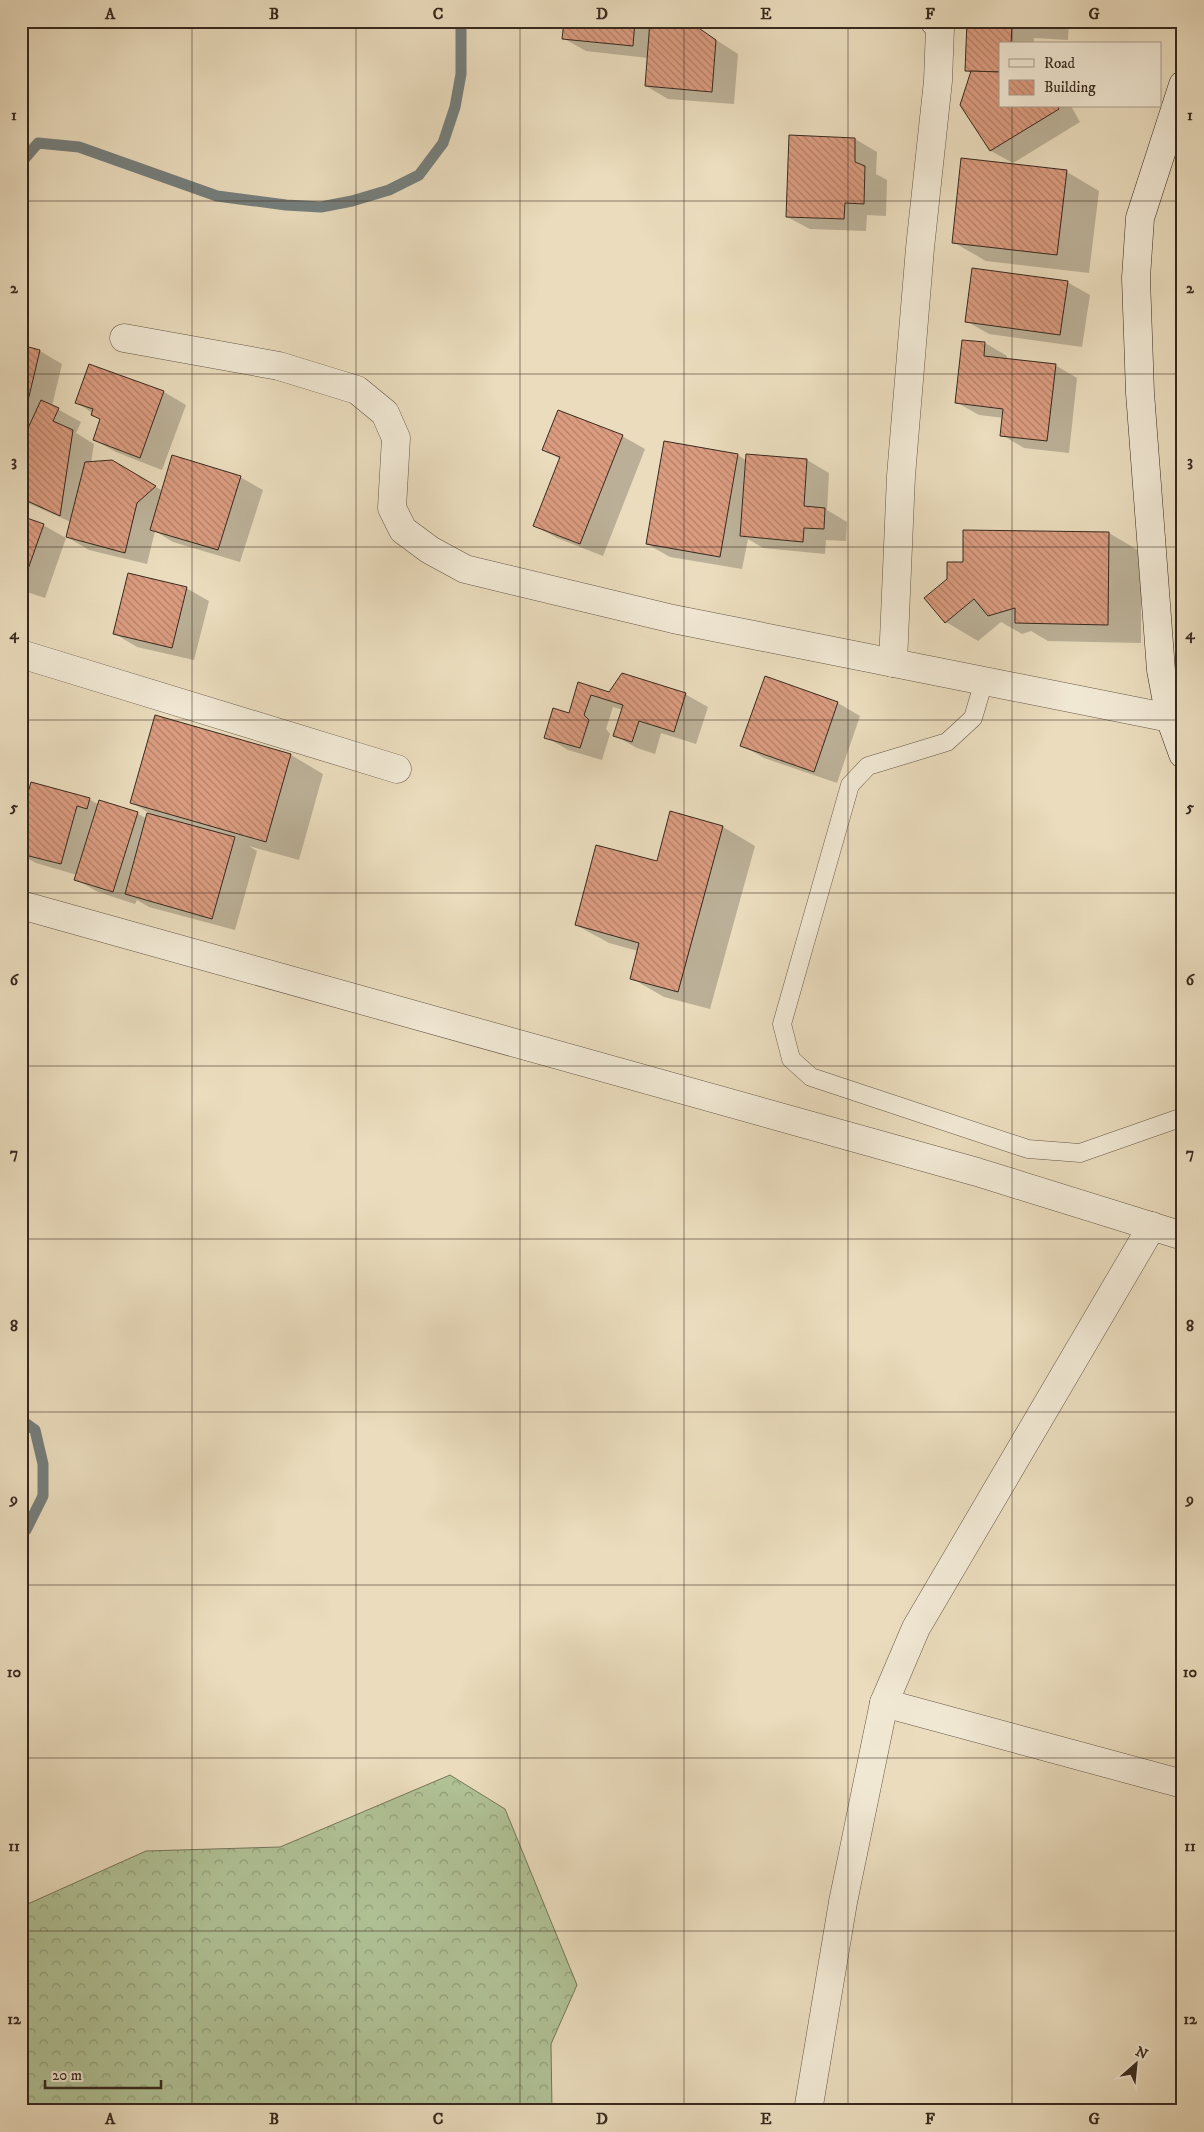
<svg xmlns="http://www.w3.org/2000/svg" width="1204" height="2132" font-family="'IM FELL DW Pica',serif">
<style>
.forest{fill:url(#forest-crowns);stroke:#74765a}
.shadow{fill:#0003}
.lines{fill:none;stroke-linecap:round;stroke-linejoin:round}
.stream{stroke:#757f7d;stroke-width:11}
.building{fill:url(#building-back-hatch);stroke:#37291e}
.lane-casing{stroke:#645646;stroke-width:19}
.street-casing{stroke:#645646;stroke-width:29}
.secondary-casing{stroke:#37291e;stroke-width:29}
.lane{stroke:#f1e8d4;stroke-width:18}
.street{stroke:#f1e8d4;stroke-width:28}
.secondary{stroke:#f1e8d4;stroke-width:28}
.grid{fill:none;stroke:#37291e;stroke-width:1;stroke-opacity:0.55}
.neatline{fill:none;stroke:#37291e;stroke-width:2}
.grid-label{font-size:16px;text-anchor:middle;font-weight:bold;fill:#37291e}
</style>
<defs>
<pattern id="forest-crowns" width="20" height="18" patternUnits="userSpaceOnUse" patternTransform="scale(1.25)"><rect width="20" height="18" fill="#b0c296"/><path d="M2 6a3 3 0 1 1 6 0M12 15a3 3 0 1 1 6 0" fill="none" stroke="#909e7a"/></pattern>
<pattern id="building-back-hatch" width="6" height="6" patternUnits="userSpaceOnUse" patternTransform="scale(1.25)"><rect width="6" height="6" fill="#db9c80"/><path d="M-1 5l2 2M0 0l6 6M5-1l2 2" fill="none" stroke="#b27f68"/></pattern>
</defs>
<rect width="100%" height="100%" fill="#eadcbd"/>
<filter id="stains"><feTurbulence type="fractalNoise" baseFrequency=".004" numOctaves="4"/><feColorMatrix values="0 0 0 0 .2 0 0 0 0 .09 0 0 0 0 .02 0 0 0 .5 -.17"/></filter>
<radialGradient id="worn" r=".72"><stop offset=".6" stop-color="#630" stop-opacity="0"/><stop offset="1" stop-color="#630" stop-opacity=".3"/></radialGradient>
<!-- forest -->
<path class="forest" d="M450,1775L505,1809L577,1985L551,2044L552,2111H21V1907L146,1851L280,1847Z"/>
<!-- shadow -->
<g class="shadow">
<path d="M565,21L690,23L738,54L734,104L668,99L646,86L648,58L586,51L563,38Z"/>
<path d="M968,21H1069L1068,40L1034,38V44H1000V106H1071L1080,122L1013,163L991,151L962,105L971,73L966,70Z"/>
<path d="M855,139L877,152L876,174L887,180L886,216L867,215L866,231L810,229L787,217Z"/>
<path d="M963,159L1067,172L1099,191L1089,273L986,261L953,242Z"/>
<path d="M1067,282L1090,295L1082,347L989,334L966,321Z"/>
<path d="M963,341L985,343L1007,356V360L1055,365L1077,378L1069,453L1024,448L1002,435L1004,418L979,415L956,402Z"/>
<path d="M21,347L40,351L62,364L52,406L81,422L76,433L94,444L91,463L112,462L163,491L240,477L263,490L240,562L173,542L155,531L147,564L89,550L67,537L71,522L21,500V439L24,440L27,434L21,432Z"/>
<path d="M90,365L164,392L186,405L162,470L116,452L94,440L101,419L76,402Z"/>
<path d="M622,436L645,449L603,556L557,538L534,525L560,459L544,450Z"/>
<path d="M738,455L747,461V455L807,460L829,473L827,510L847,522L846,541L826,540L825,554L763,548L748,539L742,569L670,557L647,544Z"/>
<path d="M21,517L43,525L66,538L45,598L21,590Z"/>
<path d="M1109,533L1141,552V643L1048,641L1031,631L1022,634L1001,622L978,641L946,622L948,579L964,563Z"/>
<path d="M186,588L209,601L194,660L137,647L115,634Z"/>
<path d="M765,678L838,703L860,716L837,783L764,758L741,745Z"/>
<path d="M579,684L609,693L685,694L708,707L696,744L661,733L655,754L637,748L614,735L623,710L613,707L606,729L610,734L602,760L568,750L546,737L570,714Z"/>
<path d="M156,716L291,755L323,774L299,860L249,846L257,851L235,930L149,907L137,900L135,904L98,892L75,879L77,875L36,863L27,858L26,862L21,861V784L30,788L89,799L99,805L137,813L147,819L154,816L131,802Z"/>
<path d="M723,827L755,846L710,1009L664,997L631,978L638,951L609,943L576,925L657,863Z"/>
</g>
<g class="lines">
<!-- stream -->
<g class="stream">
<path d="M21,163L38,143L79,147L217,196L286,205L321,207L352,201L389,190L419,175L443,143L455,107L461,74V21"/>
<path d="M21,1420L35,1430L43,1464V1496L26,1530L21,1534"/>
</g>
</g>
<!-- building -->
<g class="building">
<path d="M564,21H635L633,46L562,39Z"/>
<path d="M650,21L690,22L716,40L712,92L645,86Z"/>
<path d="M967,21H1047L1046,28L1012,26L1011,44H1000V72L965,71Z"/>
<path d="M971,71L1000,72V106H1057L1059,109L990,151L960,105Z"/>
<path d="M789,135L855,138V162L865,166L864,204L845,203L844,219L786,217Z"/>
<path d="M961,158L1067,170L1057,255L952,243Z"/>
<path d="M972,268L1068,281L1060,335L965,322Z"/>
<path d="M962,340L985,342L984,356L1056,364L1047,441L1000,436L1003,409L955,403Z"/>
<path d="M21,345L40,350L22,426H21Z"/>
<path d="M89,364L164,391L140,458L93,440L100,419L91,415L93,409L75,403Z"/>
<path d="M41,400L59,408L53,421L73,430L60,516L21,498V438L23,439Z"/>
<path d="M558,410L623,435L580,544L533,526L560,457L542,450Z"/>
<path d="M664,441L738,454L720,557L646,544Z"/>
<path d="M746,454L807,459L804,506L825,508L824,529L804,528L803,542L740,536Z"/>
<path d="M172,455L241,476L218,550L150,530Z"/>
<path d="M112,460L156,486L137,503L125,553L66,537L85,462Z"/>
<path d="M21,516L44,524L22,586H21Z"/>
<path d="M963,530L1109,532L1108,625L1015,623V608L988,616L974,599L945,623L924,598L947,579V562H963Z"/>
<path d="M128,573L187,587L172,648L113,634Z"/>
<path d="M622,673L686,693L674,732L639,721L632,742L613,736L623,705L591,695L584,715L589,720L580,748L544,738L553,708L569,713L578,682L609,692Z"/>
<path d="M765,676L838,702L814,772L740,746Z"/>
<path d="M155,715L291,754L266,842L130,803Z"/>
<path d="M31,782L90,798L87,809L77,806L61,864L21,854V817Z"/>
<path d="M99,800L138,812L113,892L74,880Z"/>
<path d="M670,811L723,826L678,992L630,979L639,943L575,925L596,845L657,861Z"/>
<path d="M147,813L235,837L212,919L125,894Z"/>
</g>
<g class="lines">
<!-- lane casing -->
<g class="lane-casing">
<path id="lane" d="M984,681L973,718L947,742L868,766L850,785L782,1024L791,1059L811,1077L1028,1149L1080,1153L1180,1118"/>
</g>
<!-- street casing -->
<g class="street-casing">
<g id="street">
<path d="M124,338L279,366L357,390L385,413L396,438L392,508L403,530L430,550L465,569L673,619L1170,718"/>
<path d="M21,654L397,769"/>
<path d="M893,663L901,476L920,248L938,81L940,28L934,21"/>
<path d="M21,905L977,1172L1183,1236"/>
<path d="M884,1703L1183,1784"/>
<path d="M808,2111L843,1902L884,1703L916,1628L1152,1226"/>
</g>
</g>
<!-- secondary casing -->
<g class="secondary-casing">
<path id="secondary" d="M1183,85L1140,218L1136,278L1140,393L1161,670L1170,718L1183,754"/>
</g>
<!-- lane -->
<use href="#lane" class="lane"/>
<!-- street -->
<use href="#street" class="street"/>
<!-- secondary -->
<use href="#secondary" class="secondary"/>
</g>
<!-- grid -->
<path class="grid" d="M192,21V2111M356,21V2111M520,21V2111M684,21V2111M848,21V2111M1012,21V44M1012,106V2111M21,201H1183M21,374H1183M21,547H1183M21,720H1183M21,893H1183M21,1066H1183M21,1239H1183M21,1412H1183M21,1585H1183M21,1758H1183M21,1931H1183"/>
<!-- margin -->
<rect width="1204" height="2132" fill="none" stroke="#eadcbd" stroke-width="55"/>
<!-- legend -->
<rect x="999" y="42" width="162" height="65" fill="#f1e8d4" stroke="#a79c8b"/>
<rect x="1009" y="59" width="25" height="8" fill="#f1e8d4" stroke="#a79c8b"/>
<text x="1044" y="68" font-size="15" fill="#37291e">Road</text>
<rect x="1009" y="80" width="25" height="15" fill="url(#building-back-hatch)" stroke="#a79c8b"/>
<text x="1044" y="92" font-size="15" fill="#37291e">Building</text>
<!-- north arrow -->
<g transform="translate(1136 2064) rotate(27)" stroke="#f1e8d4" stroke-width="4" paint-order="stroke">
<path d="M0-4L9 19L0 12L-9 19Z" fill="#37291e"/>
<text y="-8" font-size="14" font-weight="bold" text-anchor="middle" fill="#37291e">N</text>
</g>
<!-- scale -->
<path d="M45 2080v8h116v-8" fill="none" stroke="#37291e" stroke-width="2.5"/>
<text x="52" y="2080" font-size="15" fill="#37291e" stroke="#f1e8d4" stroke-width="4" paint-order="stroke">20 m</text>
<rect x="28" y="28" width="1148" height="2076" class="neatline"/>
<g class="grid-label">
<text x="110" y="19">A</text>
<text x="274" y="19">B</text>
<text x="438" y="19">C</text>
<text x="602" y="19">D</text>
<text x="766" y="19">E</text>
<text x="930" y="19">F</text>
<text x="1094" y="19">G</text>
<text x="14" y="120">1</text>
<text x="1190" y="120">1</text>
<text x="14" y="293">2</text>
<text x="1190" y="293">2</text>
<text x="14" y="466">3</text>
<text x="1190" y="466">3</text>
<text x="14" y="639">4</text>
<text x="1190" y="639">4</text>
<text x="14" y="812">5</text>
<text x="1190" y="812">5</text>
<text x="14" y="985">6</text>
<text x="1190" y="985">6</text>
<text x="14" y="1158">7</text>
<text x="1190" y="1158">7</text>
<text x="14" y="1331">8</text>
<text x="1190" y="1331">8</text>
<text x="14" y="1504">9</text>
<text x="1190" y="1504">9</text>
<text x="14" y="1677">10</text>
<text x="1190" y="1677">10</text>
<text x="14" y="1851">11</text>
<text x="1190" y="1851">11</text>
<text x="14" y="2024">12</text>
<text x="1190" y="2024">12</text>
<text x="110" y="2124">A</text>
<text x="274" y="2124">B</text>
<text x="438" y="2124">C</text>
<text x="602" y="2124">D</text>
<text x="766" y="2124">E</text>
<text x="930" y="2124">F</text>
<text x="1094" y="2124">G</text>
</g>
<rect width="100%" height="100%" filter="url(#stains)"/>
<rect width="100%" height="100%" fill="url(#worn)"/>
</svg>
